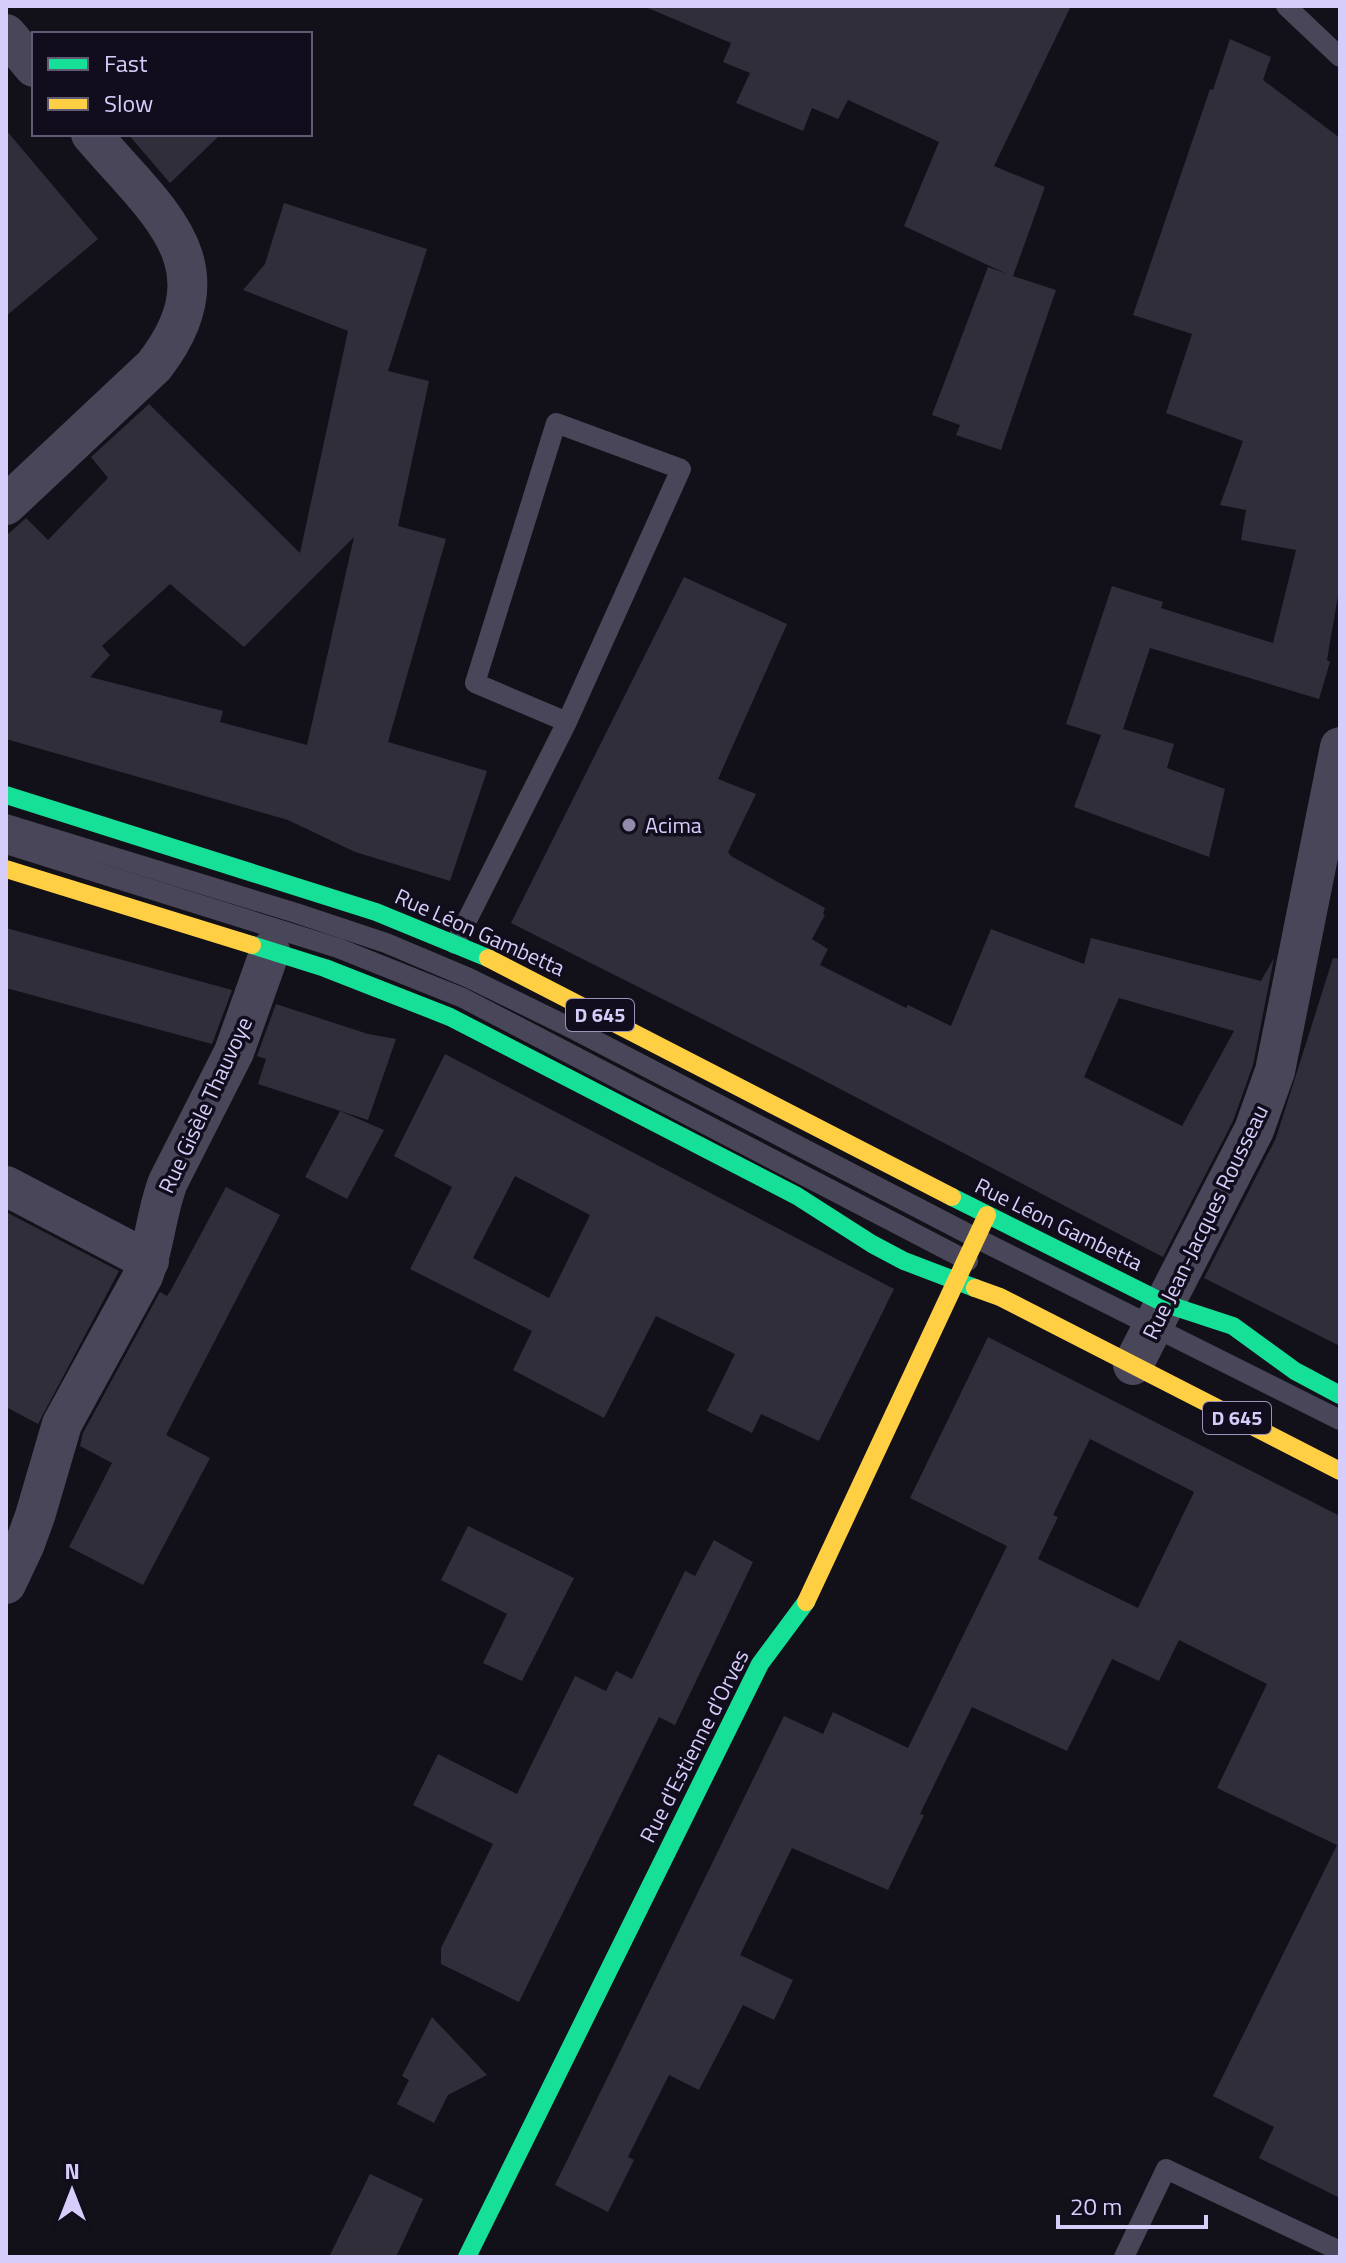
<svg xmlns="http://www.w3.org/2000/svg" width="1346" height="2263" font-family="'Titillium Web',sans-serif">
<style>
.building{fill:#312e3b;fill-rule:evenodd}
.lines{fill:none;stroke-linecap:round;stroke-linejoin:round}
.lane{stroke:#494659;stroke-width:20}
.street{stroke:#494659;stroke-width:40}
.fast{stroke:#16e098;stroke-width:18}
.slow{stroke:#ffcf43;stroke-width:18}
.poi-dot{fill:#928bab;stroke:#110d1c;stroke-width:3}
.labels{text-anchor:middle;stroke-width:7;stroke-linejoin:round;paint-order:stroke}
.shield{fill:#110d1c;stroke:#9c93b7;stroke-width:2}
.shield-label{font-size:20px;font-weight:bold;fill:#d7cdfa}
.poi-label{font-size:22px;fill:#d7cdfa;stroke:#110d1c;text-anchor:start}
.street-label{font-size:22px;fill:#d7cdfa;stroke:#110d1c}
</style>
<rect width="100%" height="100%" fill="#121018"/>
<!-- building -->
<g class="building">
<path d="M643,6H1071L994,166L1045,187L1013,276L1056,290L1001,450L956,435L960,425L932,415L988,267L1007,274L904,226L939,142L848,100L838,119L812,108L803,131L736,103L750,73L723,62L731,43Z"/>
<path d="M1230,39L1271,57L1263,80L1340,138V584L1327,660L1330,662L1319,699L1150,648L1123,729L1174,744L1167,768L1225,789L1209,857L1074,807L1101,735L1066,724L1112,586L1163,602L1161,608L1273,643L1296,550L1241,540L1246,510L1220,505L1243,441L1166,413L1192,334L1133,315L1210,89L1213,90Z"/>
<path d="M6,130L98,239L6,316Z"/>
<path d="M128,134H221L170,183Z"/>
<path d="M284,203L427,249L388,371L429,381L398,526L446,539L388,742L487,771L450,881L355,852L288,820L6,739V536L26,518L48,540L108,478L91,457L149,404L300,553L348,331L243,290L265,264ZM354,537L307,745L220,722L223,711L90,677L110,655L102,646L170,584L244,647Z"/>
<path d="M684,577L787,624L718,779L756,794L728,852L731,856L825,908L823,914L825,915L812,939L828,949L820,965L906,1008L908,1005L951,1026L991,929L1084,964L1091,938L1261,981L1274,958L1253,1065L1233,1121L1163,1257L796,1066L511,923ZM1119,998L1234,1031L1182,1126L1084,1077Z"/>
<path d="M6,928L232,990L212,1044L6,988Z"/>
<path d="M1333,958L1340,959V1346L1204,1278L1276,1138Z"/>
<path d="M276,1004L368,1034L396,1039L368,1120L258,1084L266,1059L257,1056Z"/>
<path d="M445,1054L894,1289L819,1441L761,1414L752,1433L707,1411L735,1354L656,1316L604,1418L513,1370L532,1331L410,1269L452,1187L394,1156ZM515,1176L590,1215L549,1298L473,1258Z"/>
<path d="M340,1111L384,1130L347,1199L305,1177Z"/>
<path d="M226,1187L280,1215L166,1435L210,1458L143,1585L69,1547L112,1463L80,1446L83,1433L160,1292L167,1296L171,1290Z"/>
<path d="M6,1212L119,1271L38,1424L6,1407Z"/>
<path d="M988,1337L1340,1516V2198L1259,2158L1274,2127L1213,2096L1337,1845L1217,1788L1267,1684L1179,1640L1159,1681L1112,1659L1067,1751L972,1707L920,1814L924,1815L888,1890L792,1848L740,1955L793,1980L774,2020L743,2005L699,2090L669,2075L628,2157L634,2160L608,2212L555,2185L784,1716L823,1734L833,1712L908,1748L1007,1546L910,1498ZM1090,1439L1194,1492L1138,1608L1038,1559L1058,1517L1053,1515Z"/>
<path d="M468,1526L574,1578L522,1681L483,1663L507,1614L441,1580Z"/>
<path d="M714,1540L753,1562L675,1725L659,1717L519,2002L441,1964V1948L493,1844L413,1805L438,1754L517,1794L575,1676L606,1691L616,1671L632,1679L685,1571L695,1576Z"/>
<path d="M432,2017L487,2075L448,2095L434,2123L397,2104L409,2080L402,2076Z"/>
<path d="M370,2174L423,2199L396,2257H329Z"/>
</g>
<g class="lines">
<!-- lane -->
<g class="lane">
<path d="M1286,6L1340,57"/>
<path d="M6,824L296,913L386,943L469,978L575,1030L976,1238L1340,1420"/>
<path d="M6,844L338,948L463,998L968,1261"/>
<path d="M455,944L567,722L681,469L556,423L475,683L567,722"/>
<path d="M1124,2257L1166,2169L1340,2251"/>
</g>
<!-- street -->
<g class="street">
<path d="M6,34L34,67"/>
<path d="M6,505L154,366C233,264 156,211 91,134"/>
<path d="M6,1186L149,1261"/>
<path d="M1133,1365L1254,1130L1275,1071L1340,747"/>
<path d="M6,1584L24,1546L35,1516L62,1424L143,1276C155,1245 156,1213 168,1182L234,1052L270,951"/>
</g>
<!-- fast -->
<g class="fast">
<path d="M6,795L376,912L488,958"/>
<path d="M252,945L325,968L450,1017L797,1196L872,1244L904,1261L975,1288"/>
<path d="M952,1197L1166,1304L1233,1326L1295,1371L1340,1395"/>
<path d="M467,2257L760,1664L806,1602"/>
</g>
<!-- slow -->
<g class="slow">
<path d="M6,869L252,945"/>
<path d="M488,958L952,1197"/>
<path d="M975,1288L1000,1297L1340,1471"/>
<path d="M806,1602L987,1215"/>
</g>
</g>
<!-- markers -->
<circle class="poi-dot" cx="629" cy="825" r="8"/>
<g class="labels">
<!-- shield labels -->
<g class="shield">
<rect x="566" y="999" width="68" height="32" rx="6"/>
<rect x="1203" y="1402" width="68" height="32" rx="6"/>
</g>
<g class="shield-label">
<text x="600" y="1022">D 645</text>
<text x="1237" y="1425">D 645</text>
</g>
<!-- poi labels -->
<g class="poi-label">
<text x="645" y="833">Acima</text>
</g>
<!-- street labels -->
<g class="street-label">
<text transform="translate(480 932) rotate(24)" y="8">Rue Léon Gambetta</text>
<text transform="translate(205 1105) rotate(-65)" y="8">Rue Gisèle Thauvoye</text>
<text transform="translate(1205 1222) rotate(-64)" y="8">Rue Jean-Jacques Rousseau</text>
<text transform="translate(1059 1224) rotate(26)" y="8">Rue Léon Gambetta</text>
<text transform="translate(694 1746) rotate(-63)" y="8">Rue d'Estienne d'Orves</text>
</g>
</g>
<!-- border -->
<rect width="1346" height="2263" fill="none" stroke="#d7cdfa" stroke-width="16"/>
<!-- legend -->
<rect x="32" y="32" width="280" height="104" fill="#110d1c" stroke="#605a75" stroke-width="2"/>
<rect x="48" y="58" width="40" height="12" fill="#16e098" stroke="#605a75" stroke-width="2"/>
<text x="104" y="72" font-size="24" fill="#d7cdfa">Fast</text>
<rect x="48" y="98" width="40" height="12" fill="#ffcf43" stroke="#605a75" stroke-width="2"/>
<text x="104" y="112" font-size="24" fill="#d7cdfa">Slow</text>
<!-- north arrow -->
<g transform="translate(72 2191)" stroke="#110d1c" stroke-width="6" paint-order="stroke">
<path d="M0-6L14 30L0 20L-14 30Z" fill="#d7cdfa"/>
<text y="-12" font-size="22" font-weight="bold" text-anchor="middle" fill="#d7cdfa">N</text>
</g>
<!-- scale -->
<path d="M1058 2215v12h148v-12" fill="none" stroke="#d7cdfa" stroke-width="4"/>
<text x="1070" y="2215" font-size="24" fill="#d7cdfa" stroke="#110d1c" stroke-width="6" paint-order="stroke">20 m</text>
</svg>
